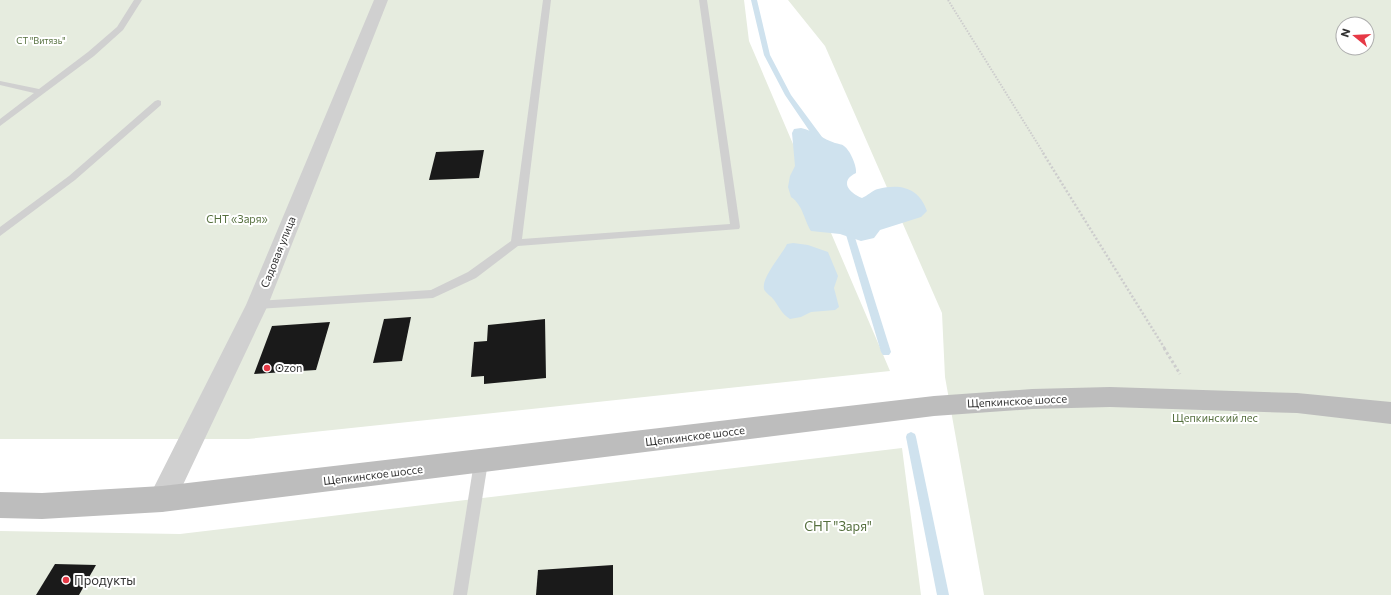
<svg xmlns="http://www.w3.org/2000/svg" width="1391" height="595" font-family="Commissioner,sans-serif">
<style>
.green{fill:#e6ecdf;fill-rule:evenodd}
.water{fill:#cfe2ee}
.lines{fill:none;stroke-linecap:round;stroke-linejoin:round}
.stream{fill:#cfe2ee;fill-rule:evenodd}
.building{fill:#1a1a1a}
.path-far2{stroke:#cdcdcd;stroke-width:2;stroke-dasharray:1.5 1.5;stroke-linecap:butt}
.path-far1{stroke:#cdcdcd;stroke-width:2.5;stroke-dasharray:2 2;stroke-linecap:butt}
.path{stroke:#cdcdcd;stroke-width:3;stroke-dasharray:2.5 2.5;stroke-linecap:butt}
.lane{fill:#d0d0d0;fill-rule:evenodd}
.street{fill:#d0d0d0;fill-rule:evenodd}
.secondary{fill:#bdbdbd;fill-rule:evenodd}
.poi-dot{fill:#e63946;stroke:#fff;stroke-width:1.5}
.labels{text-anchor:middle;stroke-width:4;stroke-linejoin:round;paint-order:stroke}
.far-park-label{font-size:9px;fill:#56703f;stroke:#fff}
.park-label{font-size:11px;fill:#56703f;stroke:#fff}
.street-label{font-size:11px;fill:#333;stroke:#fff}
.poi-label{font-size:11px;fill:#333;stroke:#fff;text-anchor:start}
.near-park-label{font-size:13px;fill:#56703f;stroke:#fff}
.near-poi-label{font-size:13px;fill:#333;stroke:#fff;text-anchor:start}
</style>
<rect width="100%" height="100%" fill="#fff"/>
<!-- green -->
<g class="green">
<path d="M0,0H744L749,41L890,371L248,439H0Z"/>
<path d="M788,0H1391V595H984L945,377L942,313L825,46ZM1343,24H1367V48H1343Z"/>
<path d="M902,448L921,595H0V531L180,534Z"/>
</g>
<!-- water -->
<g class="water">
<path d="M801,128C814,131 823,139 835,143C838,144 842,144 844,146C850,150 857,166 856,173C839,181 849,193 862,198C867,196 873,190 878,189C901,183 919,188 927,211L921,217L880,230L874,238L861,241L840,234L811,231C804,220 803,205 791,197L788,187L790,176L795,166L792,133L794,129Z"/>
<path d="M793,243L808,245L828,252L838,276L834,288L839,307L835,310L811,312L801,317L790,319C782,314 779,307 774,300C771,296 767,294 765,291C758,281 782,255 787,244Z"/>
</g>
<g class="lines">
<!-- stream -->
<g class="stream">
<path d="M751,0H757L770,55L791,95L825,141V145H819L785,95L764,55Z"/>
<path d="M848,225L852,228L891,352L889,355H883L881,352L844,228Z"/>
<path d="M911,432L915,434L916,437L949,595H937L906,437L907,434Z"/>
</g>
</g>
<!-- building -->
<g class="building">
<path d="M484,150L479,178L429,180L436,152Z"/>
<path d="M411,317L402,361L373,363L384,319Z"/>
<path d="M545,319L546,378L484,384V376L471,377L474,342L487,341L488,325Z"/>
<path d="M330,322L316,370L254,374L272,326Z"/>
<path d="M55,564L96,565L79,595H36Z"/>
<path d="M613,565V595H536L538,570Z"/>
</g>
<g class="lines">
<!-- path-far2 -->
<path class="path-far2" d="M948,0L1044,154"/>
<!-- path-far1 -->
<path class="path-far1" d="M1043,153L1165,349"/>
<!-- path -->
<path class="path" d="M1164,348L1180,374"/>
<!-- lane -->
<g class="lane">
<path d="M134,0H142L123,30L94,56L0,126V119L34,93L0,85V81L39,89L88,52L117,27Z"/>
<path d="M543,0H551L522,239L730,224L699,0H707L740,227L739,229L518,246L476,278L433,298L257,309L253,308L251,305L253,302L257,301L431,290L468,272L511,241Z"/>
<path d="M158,100L161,101V105L75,180L0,236V227L69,176L155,101Z"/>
<path d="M481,456L486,458L488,462L467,595H453L474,462L476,458Z"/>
</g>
<!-- street -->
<path class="street" d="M374,0H388L268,305L172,508L162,512L152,508L148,499L246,305Z"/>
<!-- secondary -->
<path class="secondary" d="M1110,387L1297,393L1391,402V424L1297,413L1110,407L1032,409L934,416L162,512L42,519L0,518V492L42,493L162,486L934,396L1032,389Z"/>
</g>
<!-- markers -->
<g class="poi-dot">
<circle cx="267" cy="368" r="4"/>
<circle cx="66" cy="580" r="4"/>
</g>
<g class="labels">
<!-- far-park labels -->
<g class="far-park-label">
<text x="41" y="44">СТ "Витязь"</text>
</g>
<!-- park labels -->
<g class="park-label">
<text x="237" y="223">СНТ «Заря»</text>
<text x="1215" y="422">Щепкинский лес</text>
</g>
<!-- street labels -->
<g class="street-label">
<text transform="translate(278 252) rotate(-68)" y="4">Садовая улица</text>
<text transform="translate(1017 401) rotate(-3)" y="4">Щепкинское шоссе</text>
<text transform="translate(695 436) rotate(-7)" y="4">Щепкинское шоссе</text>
<text transform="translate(373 475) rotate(-7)" y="4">Щепкинское шоссе</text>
</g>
<!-- poi labels -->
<g class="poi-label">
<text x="275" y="372">Ozon</text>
</g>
<!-- near-park labels -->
<g class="near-park-label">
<text x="838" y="531">СНТ "Заря"</text>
</g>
<!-- near-poi labels -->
<g class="near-poi-label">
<text x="74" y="585">Продукты</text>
</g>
</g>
<!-- north arrow -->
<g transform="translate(1355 36) rotate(288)"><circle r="19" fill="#ffffff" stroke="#adadad"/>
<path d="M0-3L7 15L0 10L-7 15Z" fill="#e63946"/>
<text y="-6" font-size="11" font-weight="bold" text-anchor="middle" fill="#333333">N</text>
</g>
</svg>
